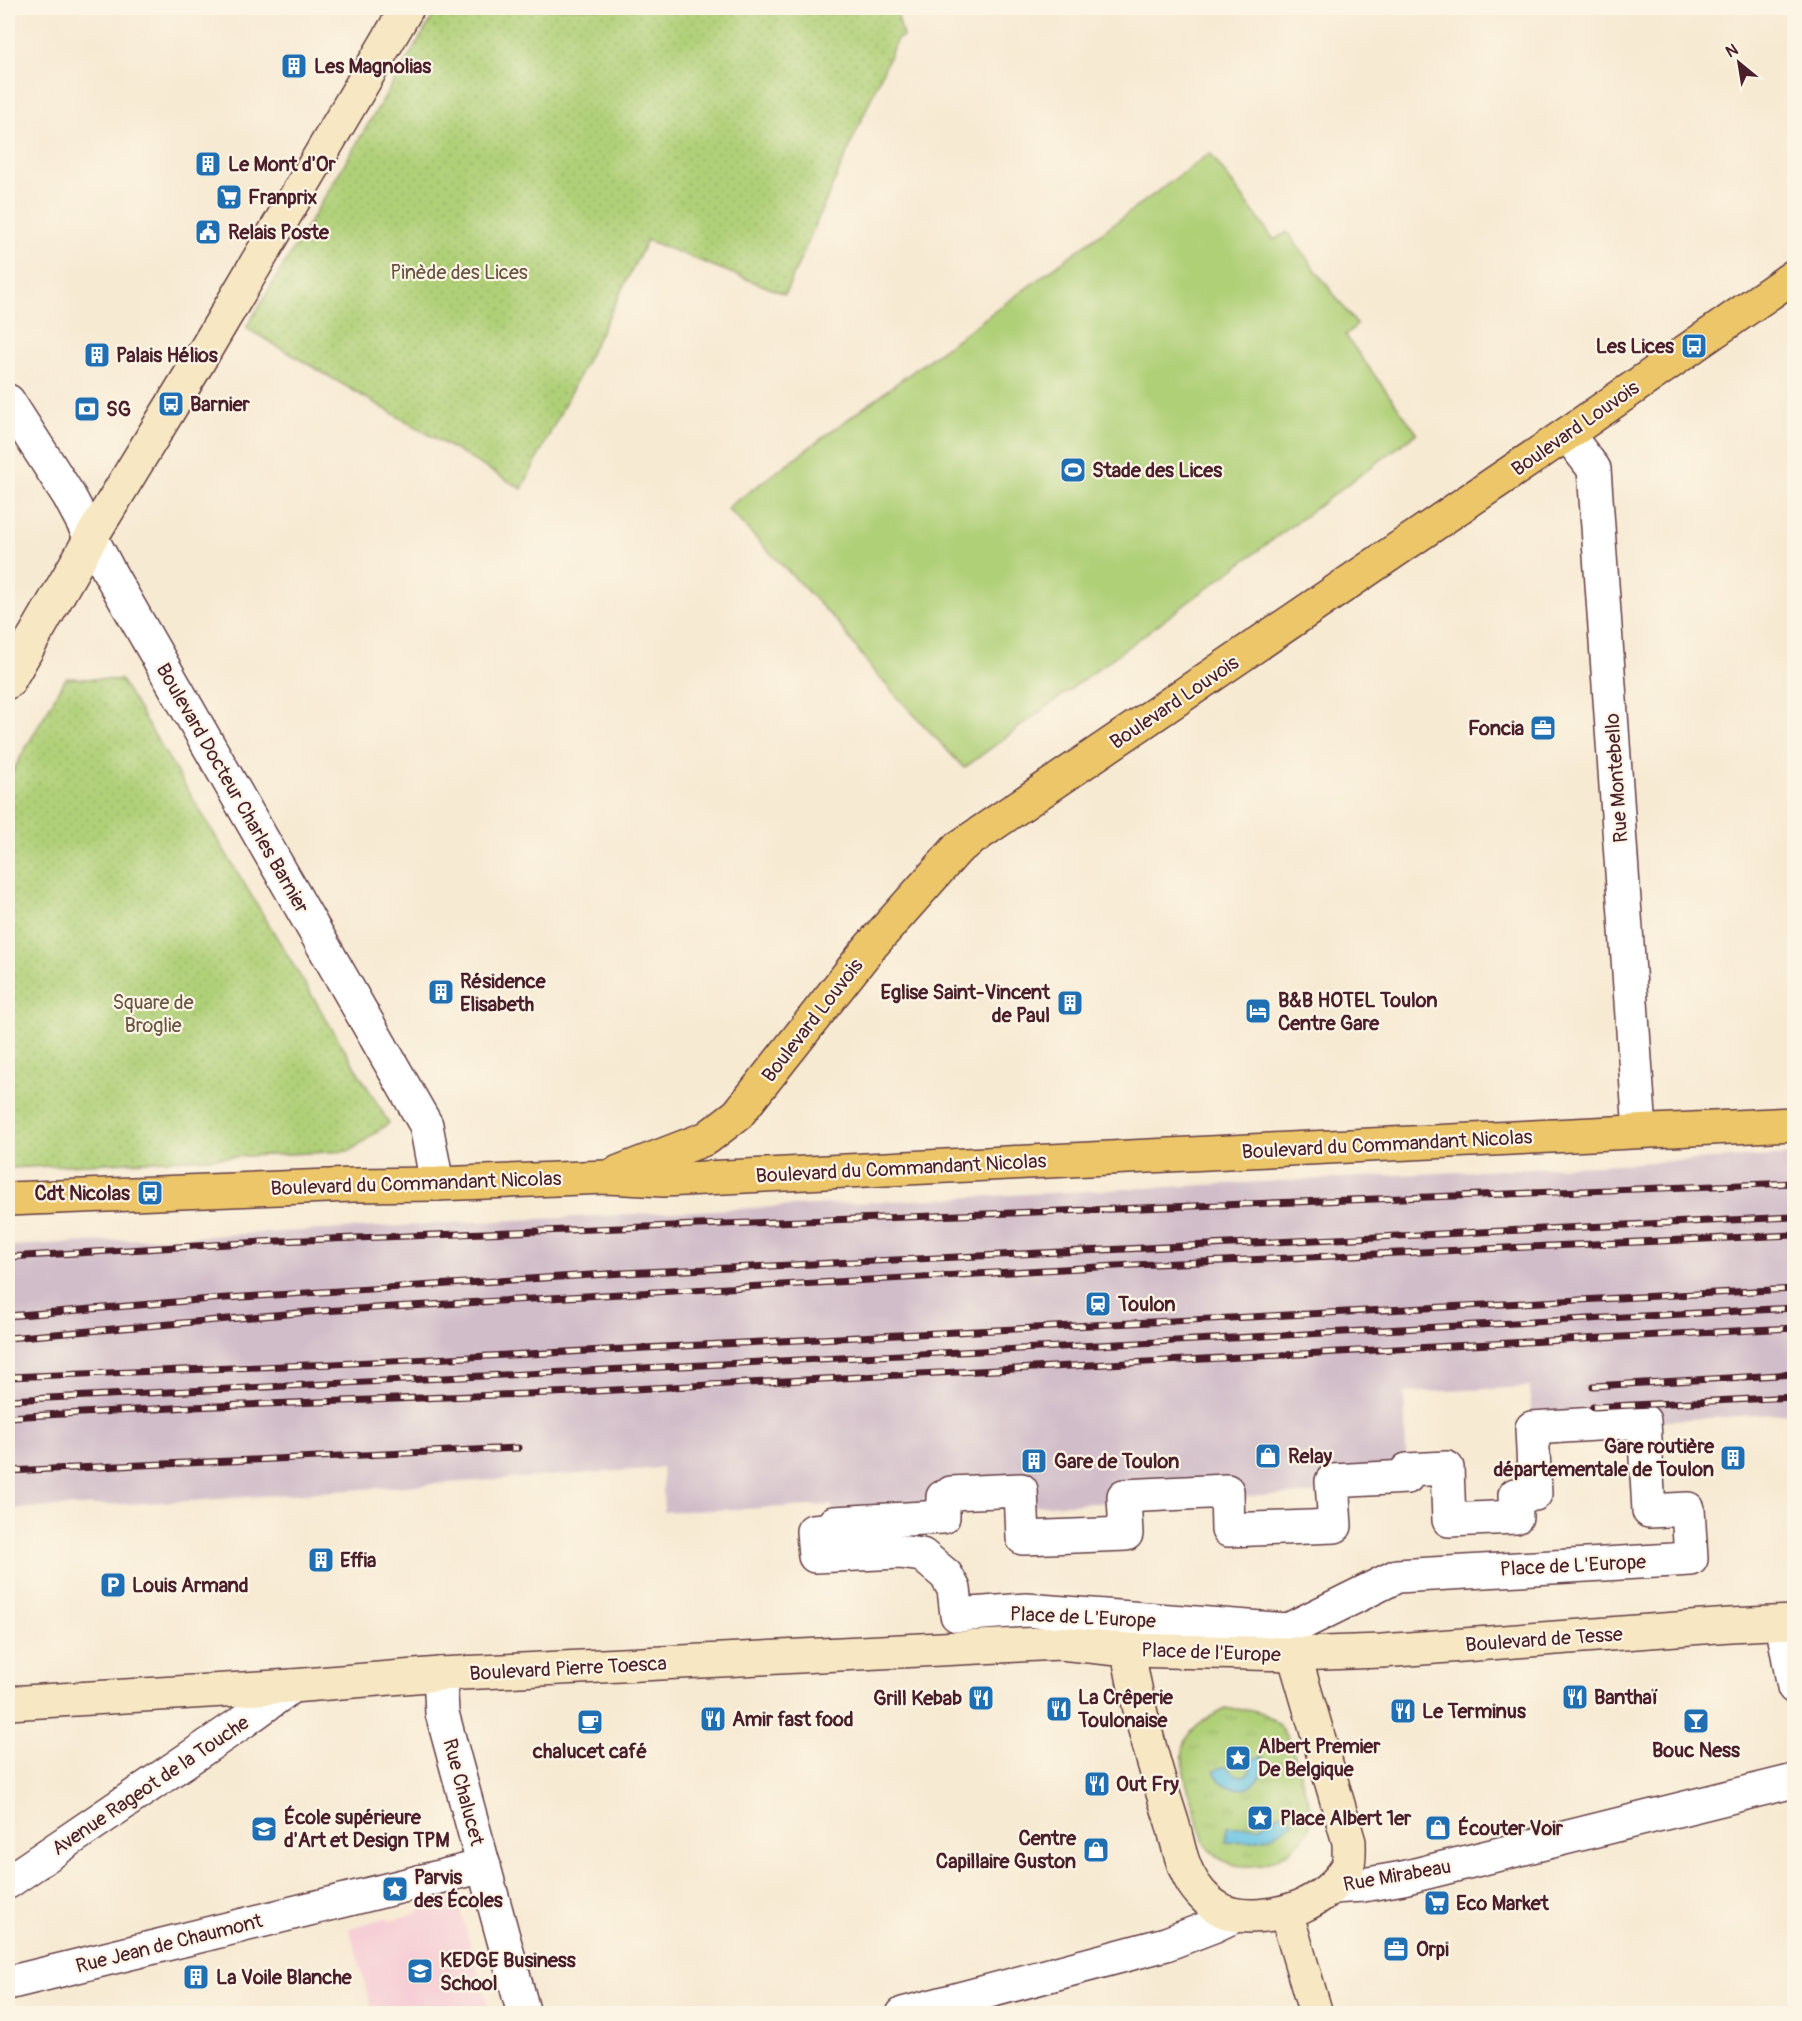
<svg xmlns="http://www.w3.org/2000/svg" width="1802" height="2021" font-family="Pangolin,sans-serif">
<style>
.built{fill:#f6cfd6}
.railway{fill:#d1bdc9}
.grass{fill:url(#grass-tufts);stroke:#7d7852;stroke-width:1.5}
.park{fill:url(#park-dots);stroke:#7d7852;stroke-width:1.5}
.pitch{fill:#b0d078;stroke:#7d7852;stroke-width:1.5}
.water{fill:#66c4e4;stroke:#587288;stroke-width:1.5}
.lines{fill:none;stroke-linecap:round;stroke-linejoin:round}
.street-casing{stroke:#643d44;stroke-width:36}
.secondary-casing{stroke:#643d44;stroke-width:36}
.primary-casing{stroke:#643d44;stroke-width:36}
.street{stroke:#fff;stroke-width:33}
.secondary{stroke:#f7e8c3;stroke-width:33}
.primary{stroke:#ecc669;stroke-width:33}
.rail-casing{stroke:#4a1f2b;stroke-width:7}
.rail{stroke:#fcf5e5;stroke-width:4.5;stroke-dasharray:14;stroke-linecap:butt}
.labels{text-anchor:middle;stroke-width:4.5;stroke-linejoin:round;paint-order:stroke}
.poi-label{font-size:20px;font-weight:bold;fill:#4a1f2b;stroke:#fcf5e5;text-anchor:start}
.park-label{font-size:20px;fill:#695442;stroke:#fcf5e5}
.street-label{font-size:20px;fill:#4a1f2b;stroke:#fcf5e5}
</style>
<defs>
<pattern id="grass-tufts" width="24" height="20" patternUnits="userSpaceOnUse" patternTransform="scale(1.5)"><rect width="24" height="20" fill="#b0d078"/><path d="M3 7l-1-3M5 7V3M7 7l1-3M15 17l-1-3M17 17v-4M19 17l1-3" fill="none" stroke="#99b268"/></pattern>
<pattern id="park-dots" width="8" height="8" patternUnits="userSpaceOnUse" patternTransform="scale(1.5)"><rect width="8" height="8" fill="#b0d078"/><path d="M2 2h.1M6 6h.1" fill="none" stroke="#99b268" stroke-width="1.8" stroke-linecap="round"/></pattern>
</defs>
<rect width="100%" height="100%" fill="#fcf5e5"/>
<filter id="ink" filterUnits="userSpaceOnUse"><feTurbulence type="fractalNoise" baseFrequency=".0167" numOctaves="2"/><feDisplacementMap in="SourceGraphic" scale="12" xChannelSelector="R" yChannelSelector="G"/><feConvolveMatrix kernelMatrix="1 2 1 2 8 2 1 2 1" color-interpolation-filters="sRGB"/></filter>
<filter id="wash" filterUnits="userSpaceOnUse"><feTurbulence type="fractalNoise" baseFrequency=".008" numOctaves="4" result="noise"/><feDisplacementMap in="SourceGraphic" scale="24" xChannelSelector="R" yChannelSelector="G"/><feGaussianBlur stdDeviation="1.35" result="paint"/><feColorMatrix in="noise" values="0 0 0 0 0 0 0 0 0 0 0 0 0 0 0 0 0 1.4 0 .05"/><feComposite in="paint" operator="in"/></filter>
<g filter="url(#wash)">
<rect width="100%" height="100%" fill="#f7ead3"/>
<!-- built -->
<path class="built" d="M457,1898L490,2013H373L349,1928L385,1918L389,1921L419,1912L420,1908Z"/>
<!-- railway -->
<path class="railway" d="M1794,1155V1413L1532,1428L1530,1387L1404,1393L1407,1477L1333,1493L1021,1506L951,1493L943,1517L834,1523L832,1505L664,1512L662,1468L190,1501L8,1509V1246Z"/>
<!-- grass -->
<path class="grass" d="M1225,1709C1239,1709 1253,1708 1266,1715C1273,1719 1281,1727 1285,1734C1296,1750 1299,1773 1305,1791C1307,1798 1311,1806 1311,1813C1312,1818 1310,1827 1308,1831C1304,1839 1296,1846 1289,1851C1261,1872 1225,1873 1204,1843C1199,1826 1194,1809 1189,1792C1175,1748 1182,1729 1225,1709Z"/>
<!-- park -->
<g class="park">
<path d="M438,8H896L903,37L897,39L785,294L647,240L522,489L246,328Z"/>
<path d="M66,678L121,680L389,1123L350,1151L8,1168V779Z"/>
</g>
<!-- pitch -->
<path class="pitch" d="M1210,153L1274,240L1287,232L1357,325L1345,335L1417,433L964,768L875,673L838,623L727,508Z"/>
<!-- water -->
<g class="water">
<path d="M1263,1756C1270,1790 1225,1802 1214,1770L1227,1766C1231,1773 1243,1781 1250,1771C1250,1770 1252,1760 1252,1759Z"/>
<path d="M1284,1811L1294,1822C1272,1840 1254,1843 1226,1841L1228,1827L1260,1826Z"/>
</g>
</g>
<g filter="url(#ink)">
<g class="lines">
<!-- street casing -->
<g class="street-casing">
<g id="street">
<path d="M8,401L69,496L112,577L426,1125L437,1184"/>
<path d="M1567,434L1594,469L1640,1131"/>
<path d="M1644,1421L1649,1511L1688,1509L1691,1559L1397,1576L1288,1630L1026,1610L957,1615L954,1589L946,1575L922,1555L900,1552L815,1556L813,1531L834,1529V1523L943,1517V1497L951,1496V1493L1021,1490L1023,1538L1126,1534L1124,1496L1227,1491L1228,1530L1335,1526L1332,1481L1407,1477V1470L1447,1468L1449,1520L1516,1517L1515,1495L1535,1494L1532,1428Z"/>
<path d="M1782,1623L1794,1687"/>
<path d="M440,1674L442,1713L524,2014"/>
<path d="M8,1882L244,1721L292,1686"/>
<path d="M1332,1887L1363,1885L1403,1878L1794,1781"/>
<path d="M8,1983L484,1866"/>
<path d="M903,2014L1166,1944L1213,1926L1236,1915"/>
</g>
</g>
<!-- secondary casing -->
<g class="secondary-casing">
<g id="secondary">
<path d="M8,682L92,536L194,369L407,8"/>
<path d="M1128,1650C1137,1708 1154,1766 1172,1822C1177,1839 1180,1859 1188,1874C1194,1887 1206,1901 1218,1908C1239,1922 1280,1915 1302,1906C1319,1898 1337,1885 1347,1868C1350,1862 1349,1849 1349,1842L1294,1654"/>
<path d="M8,1703L292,1686L440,1674L1060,1643L1128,1650L1294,1654L1382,1651L1730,1625L1794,1622"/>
<path d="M1286,1912L1316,2014"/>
</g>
</g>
<!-- primary casing -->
<g class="primary-casing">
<g id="primary">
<path d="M619,1172L707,1138L738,1114L870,947L958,848L1567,434L1794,276"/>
<path d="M8,1199L354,1185L437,1184L606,1177L664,1180L1794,1124"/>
</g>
</g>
<!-- street -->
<use href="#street" class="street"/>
<!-- secondary -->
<use href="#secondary" class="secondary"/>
<!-- primary -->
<use href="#primary" class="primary"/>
<!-- rail casing -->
<g class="rail-casing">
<g id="rail">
<path d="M8,1257L278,1241L1794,1183"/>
<path d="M8,1316L211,1299L623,1273L1794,1217"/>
<path d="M8,1338L321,1311L1134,1265L1794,1235"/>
<path d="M8,1377L333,1364L1794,1289"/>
<path d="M1593,1386L1794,1374"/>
<path d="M8,1400L1138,1343L1794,1308"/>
<path d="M1593,1407L1794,1397"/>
<path d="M8,1417L191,1407L576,1392L1794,1328"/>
<path d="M8,1471L518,1448"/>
</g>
</g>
<!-- rail -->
<use href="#rail" class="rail"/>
</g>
</g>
<!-- icons -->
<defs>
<g id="building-square" transform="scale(1.35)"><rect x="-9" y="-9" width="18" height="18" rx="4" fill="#1f6fb2" stroke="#fcf5e5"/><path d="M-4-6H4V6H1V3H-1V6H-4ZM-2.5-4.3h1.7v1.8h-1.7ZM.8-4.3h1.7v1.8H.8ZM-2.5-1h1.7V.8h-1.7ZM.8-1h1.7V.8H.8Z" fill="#fff"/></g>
<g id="supermarket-square" transform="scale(1.35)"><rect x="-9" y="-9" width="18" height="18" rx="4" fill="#1f6fb2" stroke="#fcf5e5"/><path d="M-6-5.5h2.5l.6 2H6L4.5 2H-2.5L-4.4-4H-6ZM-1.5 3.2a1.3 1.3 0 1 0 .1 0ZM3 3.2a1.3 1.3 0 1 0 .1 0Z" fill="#fff"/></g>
<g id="civic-square" transform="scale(1.35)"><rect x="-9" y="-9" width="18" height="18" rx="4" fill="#1f6fb2" stroke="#fcf5e5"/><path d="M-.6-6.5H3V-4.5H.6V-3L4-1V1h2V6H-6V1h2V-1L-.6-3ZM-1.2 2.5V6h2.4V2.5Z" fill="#fff"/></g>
<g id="bus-square" transform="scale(1.35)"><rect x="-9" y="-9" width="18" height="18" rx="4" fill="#1f6fb2" stroke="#fcf5e5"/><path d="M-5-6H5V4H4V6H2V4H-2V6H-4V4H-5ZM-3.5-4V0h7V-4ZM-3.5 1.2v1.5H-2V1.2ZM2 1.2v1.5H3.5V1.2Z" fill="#fff"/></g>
<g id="bank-square" transform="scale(1.35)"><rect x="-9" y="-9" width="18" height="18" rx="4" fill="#1f6fb2" stroke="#fcf5e5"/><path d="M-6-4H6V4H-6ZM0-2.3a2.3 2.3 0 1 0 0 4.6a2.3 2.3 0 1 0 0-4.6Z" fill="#fff"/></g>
<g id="stadium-square" transform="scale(1.35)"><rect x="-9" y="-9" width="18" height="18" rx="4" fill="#1f6fb2" stroke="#fcf5e5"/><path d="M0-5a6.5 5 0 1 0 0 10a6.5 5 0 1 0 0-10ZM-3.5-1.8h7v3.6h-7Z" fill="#fff"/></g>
<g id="office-square" transform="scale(1.35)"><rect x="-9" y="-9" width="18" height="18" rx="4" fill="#1f6fb2" stroke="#fcf5e5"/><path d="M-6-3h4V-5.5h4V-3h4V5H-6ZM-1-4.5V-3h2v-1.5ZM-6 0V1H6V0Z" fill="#fff"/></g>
<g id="hotel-square" transform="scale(1.35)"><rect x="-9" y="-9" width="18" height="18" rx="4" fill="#1f6fb2" stroke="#fcf5e5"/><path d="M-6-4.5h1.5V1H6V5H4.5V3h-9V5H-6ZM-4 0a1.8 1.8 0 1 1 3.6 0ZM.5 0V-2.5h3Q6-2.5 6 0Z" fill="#fff"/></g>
<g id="station-square" transform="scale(1.35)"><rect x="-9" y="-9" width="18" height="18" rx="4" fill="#1f6fb2" stroke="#fcf5e5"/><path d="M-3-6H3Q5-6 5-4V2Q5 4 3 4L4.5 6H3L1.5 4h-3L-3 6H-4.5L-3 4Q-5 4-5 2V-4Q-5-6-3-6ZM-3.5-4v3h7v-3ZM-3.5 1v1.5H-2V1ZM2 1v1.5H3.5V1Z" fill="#fff"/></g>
<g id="shop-square" transform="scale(1.35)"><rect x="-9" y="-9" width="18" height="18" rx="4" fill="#1f6fb2" stroke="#fcf5e5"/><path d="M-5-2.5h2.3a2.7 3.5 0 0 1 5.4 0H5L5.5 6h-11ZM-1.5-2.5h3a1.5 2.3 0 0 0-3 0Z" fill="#fff"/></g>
<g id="parking-square" transform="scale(1.35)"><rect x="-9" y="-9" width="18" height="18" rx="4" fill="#1f6fb2" stroke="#fcf5e5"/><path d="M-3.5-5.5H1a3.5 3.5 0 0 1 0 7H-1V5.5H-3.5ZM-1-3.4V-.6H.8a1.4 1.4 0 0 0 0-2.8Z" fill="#fff"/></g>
<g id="restaurant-square" transform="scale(1.35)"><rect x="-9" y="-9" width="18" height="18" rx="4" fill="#1f6fb2" stroke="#fcf5e5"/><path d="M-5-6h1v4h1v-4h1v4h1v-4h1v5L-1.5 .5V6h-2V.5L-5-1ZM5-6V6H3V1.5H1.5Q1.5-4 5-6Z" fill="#fff"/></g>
<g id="bar-square" transform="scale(1.35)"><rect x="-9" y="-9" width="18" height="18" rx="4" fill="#1f6fb2" stroke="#fcf5e5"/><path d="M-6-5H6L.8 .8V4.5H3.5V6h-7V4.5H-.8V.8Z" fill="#fff"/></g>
<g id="cafe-square" transform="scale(1.35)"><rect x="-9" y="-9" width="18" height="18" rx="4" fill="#1f6fb2" stroke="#fcf5e5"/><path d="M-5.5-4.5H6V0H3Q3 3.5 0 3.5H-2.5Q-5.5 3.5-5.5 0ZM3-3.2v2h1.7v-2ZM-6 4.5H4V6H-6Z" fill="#fff"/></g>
<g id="sight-square" transform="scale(1.35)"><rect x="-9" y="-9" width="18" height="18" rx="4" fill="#1f6fb2" stroke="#fcf5e5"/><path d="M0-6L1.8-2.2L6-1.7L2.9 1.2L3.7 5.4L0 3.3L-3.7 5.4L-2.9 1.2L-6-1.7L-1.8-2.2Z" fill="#fff"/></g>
<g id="university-square" transform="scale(1.35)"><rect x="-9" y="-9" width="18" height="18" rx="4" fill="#1f6fb2" stroke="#fcf5e5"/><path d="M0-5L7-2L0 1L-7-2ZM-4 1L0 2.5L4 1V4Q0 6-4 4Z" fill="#fff"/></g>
</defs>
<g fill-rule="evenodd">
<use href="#building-square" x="294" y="66"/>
<use href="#building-square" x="208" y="164"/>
<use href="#supermarket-square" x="229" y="197"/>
<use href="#civic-square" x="208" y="232"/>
<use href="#bus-square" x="1694" y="346"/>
<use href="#building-square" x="97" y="355"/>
<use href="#bus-square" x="171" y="404"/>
<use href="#bank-square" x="87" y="409"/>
<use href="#stadium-square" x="1073" y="470"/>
<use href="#office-square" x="1543" y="728"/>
<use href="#building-square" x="441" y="992"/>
<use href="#building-square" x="1070" y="1003"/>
<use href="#hotel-square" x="1258" y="1011"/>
<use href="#bus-square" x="150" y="1193"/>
<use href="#station-square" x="1098" y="1304"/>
<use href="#shop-square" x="1268" y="1456"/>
<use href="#building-square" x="1733" y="1458"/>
<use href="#building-square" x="1034" y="1461"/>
<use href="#building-square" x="321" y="1560"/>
<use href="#parking-square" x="113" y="1585"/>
<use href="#restaurant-square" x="1575" y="1697"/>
<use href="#restaurant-square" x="981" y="1698"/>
<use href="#restaurant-square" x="1059" y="1709"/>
<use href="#restaurant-square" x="1403" y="1711"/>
<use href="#restaurant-square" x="713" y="1719"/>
<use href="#bar-square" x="1696" y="1721"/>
<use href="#cafe-square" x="590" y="1722"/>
<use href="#sight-square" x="1238" y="1758"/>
<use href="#restaurant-square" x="1097" y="1784"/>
<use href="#sight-square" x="1260" y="1818"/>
<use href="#shop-square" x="1438" y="1828"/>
<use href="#university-square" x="264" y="1829"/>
<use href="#shop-square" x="1096" y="1850"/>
<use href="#sight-square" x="395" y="1889"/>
<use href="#supermarket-square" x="1437" y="1903"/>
<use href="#office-square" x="1396" y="1949"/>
<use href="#university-square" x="420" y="1971"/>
<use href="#building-square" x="196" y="1977"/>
</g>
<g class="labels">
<!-- poi labels -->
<g class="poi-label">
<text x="314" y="73">Les Magnolias</text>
<text x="228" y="171">Le Mont d'Or</text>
<text x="248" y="204">Franprix</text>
<text x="228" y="239">Relais Poste</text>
<text x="1674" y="353" text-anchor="end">Les Lices</text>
<text x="116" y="362">Palais Hélios</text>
<text x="190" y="411">Barnier</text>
<text x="106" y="416">SG</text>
<text x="1092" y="477">Stade des Lices</text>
<text x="1524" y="735" text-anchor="end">Foncia</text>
<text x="460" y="988">Résidence<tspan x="460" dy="23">Elisabeth</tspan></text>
<text x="1050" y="999" text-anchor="end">Eglise Saint-Vincent<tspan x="1050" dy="23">de Paul</tspan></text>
<text x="1278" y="1007">B&amp;B HOTEL Toulon<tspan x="1278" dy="23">Centre Gare</tspan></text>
<text x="130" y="1200" text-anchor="end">Cdt Nicolas</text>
<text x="1118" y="1311">Toulon</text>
<text x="1714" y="1453" text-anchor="end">Gare routière<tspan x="1714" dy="23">départementale de Toulon</tspan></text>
<text x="1288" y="1463">Relay</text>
<text x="1054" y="1468">Gare de Toulon</text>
<text x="340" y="1567">Effia</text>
<text x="132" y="1592">Louis Armand</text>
<text x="1078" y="1704">La Crêperie<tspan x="1078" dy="23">Toulonaise</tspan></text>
<text x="1594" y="1704">Banthaï</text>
<text x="962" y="1705" text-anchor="end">Grill Kebab</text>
<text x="1422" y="1718">Le Terminus</text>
<text x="732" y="1726">Amir fast food</text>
<text x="1258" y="1753">Albert Premier<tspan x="1258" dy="23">De Belgique</tspan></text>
<text x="1696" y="1757" text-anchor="middle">Bouc Ness</text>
<text x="590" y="1758" text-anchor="middle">chalucet café</text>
<text x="1116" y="1791">Out Fry</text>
<text x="284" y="1824">École supérieure<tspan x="284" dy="23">d'Art et Design TPM</tspan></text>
<text x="1280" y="1825">Place Albert 1er</text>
<text x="1458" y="1835">Écouter Voir</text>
<text x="1076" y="1845" text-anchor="end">Centre<tspan x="1076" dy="23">Capillaire Guston</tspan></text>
<text x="414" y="1884">Parvis<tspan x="414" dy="23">des Écoles</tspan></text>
<text x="1456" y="1910">Eco Market</text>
<text x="1416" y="1956">Orpi</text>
<text x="440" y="1967">KEDGE Business<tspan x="440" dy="23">School</tspan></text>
<text x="216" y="1984">La Voile Blanche</text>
</g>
<!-- park labels -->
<g class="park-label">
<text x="459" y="279">Pinède des Lices</text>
<text x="153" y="1009">Square de<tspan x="153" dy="23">Broglie</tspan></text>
</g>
<!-- street labels -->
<g class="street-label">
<text transform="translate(1575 428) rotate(-35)" y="7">Boulevard Louvois</text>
<text transform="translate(1174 702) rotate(-34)" y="7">Boulevard Louvois</text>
<text transform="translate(1616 778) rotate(-94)" y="7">Rue Montebello</text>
<text transform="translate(233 788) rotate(60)" y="7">Boulevard Docteur Charles Barnier</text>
<text transform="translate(812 1020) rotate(-52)" y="7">Boulevard Louvois</text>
<text transform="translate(1387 1144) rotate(-3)" y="7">Boulevard du Commandant Nicolas</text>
<text transform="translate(901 1168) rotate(-3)" y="7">Boulevard du Commandant Nicolas</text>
<text transform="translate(416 1183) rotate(-2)" y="7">Boulevard du Commandant Nicolas</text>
<text transform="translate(1573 1565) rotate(-3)" y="7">Place de L'Europe</text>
<text transform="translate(1083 1617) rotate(3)" y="7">Place de L'Europe</text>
<text transform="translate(1544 1639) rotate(-4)" y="7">Boulevard de Tesse</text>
<text transform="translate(1211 1652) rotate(2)" y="7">Place de l'Europe</text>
<text transform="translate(568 1668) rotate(-3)" y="7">Boulevard Pierre Toesca</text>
<text transform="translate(150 1785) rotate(-34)" y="7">Avenue Rageot de la Touche</text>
<text transform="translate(464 1792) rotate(75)" y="7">Rue Chalucet</text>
<text transform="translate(1397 1875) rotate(-10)" y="7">Rue Mirabeau</text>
<text transform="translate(169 1943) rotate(-14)" y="7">Rue Jean de Chaumont</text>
</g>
</g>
<!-- margin -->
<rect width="1802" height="2021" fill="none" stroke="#fcf5e5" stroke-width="30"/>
<!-- north arrow -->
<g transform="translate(1739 63) rotate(330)" stroke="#fcf5e5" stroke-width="4.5" paint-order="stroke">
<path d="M0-4.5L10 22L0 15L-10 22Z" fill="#4a1f2b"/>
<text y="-9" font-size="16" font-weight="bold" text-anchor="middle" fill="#4a1f2b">N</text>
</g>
</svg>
